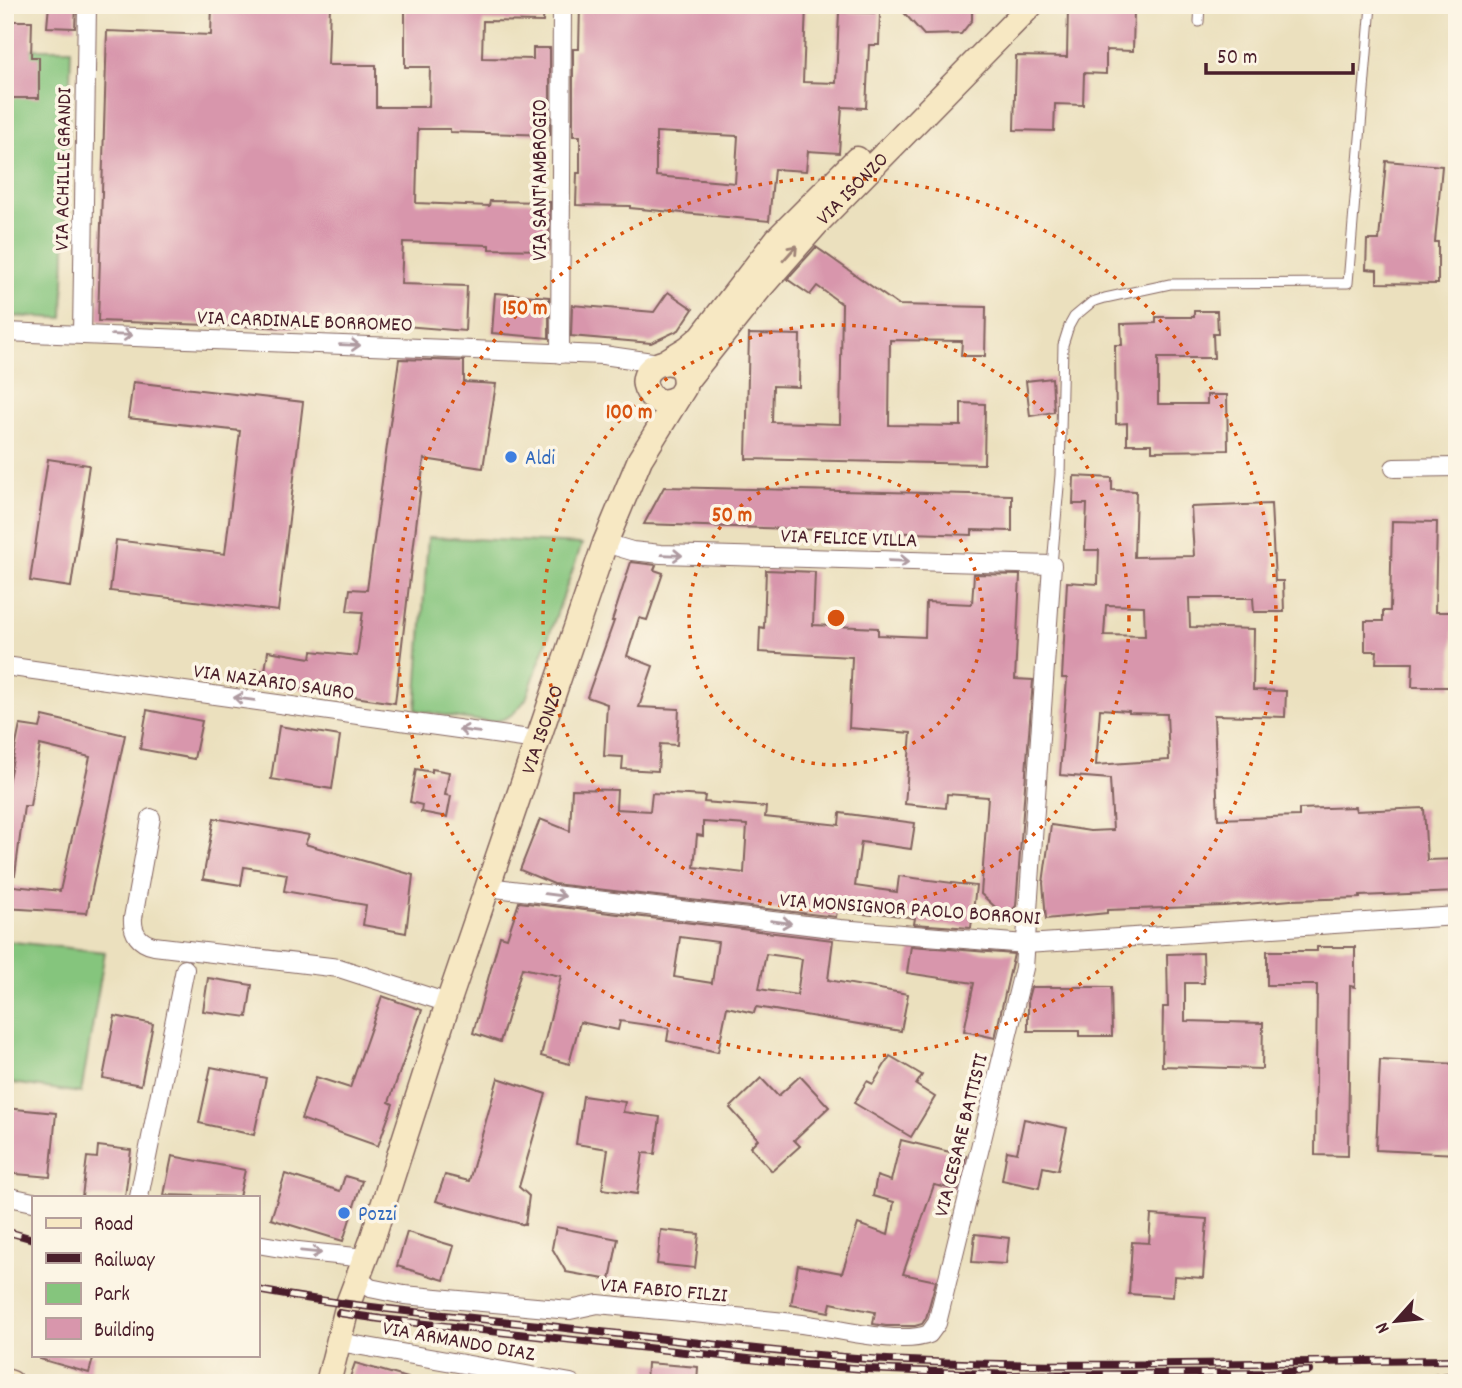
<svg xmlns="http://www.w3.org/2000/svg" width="1462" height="1388" font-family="Dekko,sans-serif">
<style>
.green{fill:#85c57d;stroke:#687254;stroke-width:2}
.building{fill:#d896ac;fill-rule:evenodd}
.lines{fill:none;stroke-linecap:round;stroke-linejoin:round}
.lane-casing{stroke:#82635e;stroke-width:11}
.street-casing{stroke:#82635e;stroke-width:20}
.secondary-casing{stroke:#82635e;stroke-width:27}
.lane{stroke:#fff;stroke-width:9}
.street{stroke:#fff;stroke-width:18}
.secondary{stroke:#f7e8c3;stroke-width:24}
.rail-casing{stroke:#4a1f2b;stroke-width:8}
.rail{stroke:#fcf5e5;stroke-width:5;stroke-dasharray:16;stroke-linecap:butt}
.oneway{stroke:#a08477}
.oneway2{stroke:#ae9aa0}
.ring{fill:none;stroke:#d8530f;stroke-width:3.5;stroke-dasharray:3.5 7}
.shop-dot{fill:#3f7fe0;stroke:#fcf5e5;stroke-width:2.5}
.labels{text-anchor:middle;stroke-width:7;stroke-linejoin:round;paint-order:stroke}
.street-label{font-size:21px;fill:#4a1f2b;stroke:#fcf5e5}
.shop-label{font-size:21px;fill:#366cbe;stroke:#fcf5e5;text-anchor:start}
.centre{fill:#d8530f;stroke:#fcf5e5;stroke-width:3.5}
.ring-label{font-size:21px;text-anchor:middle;font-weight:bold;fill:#d8530f;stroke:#fcf5e5;stroke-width:7;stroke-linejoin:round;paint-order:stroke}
</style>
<rect width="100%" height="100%" fill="#fcf5e5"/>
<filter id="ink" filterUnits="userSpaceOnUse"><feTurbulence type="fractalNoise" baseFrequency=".0143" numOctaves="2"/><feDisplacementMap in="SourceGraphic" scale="14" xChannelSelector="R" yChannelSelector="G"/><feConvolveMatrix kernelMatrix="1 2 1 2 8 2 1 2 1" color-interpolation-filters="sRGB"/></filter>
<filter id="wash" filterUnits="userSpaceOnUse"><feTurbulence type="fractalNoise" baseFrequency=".00686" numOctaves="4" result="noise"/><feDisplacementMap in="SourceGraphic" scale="28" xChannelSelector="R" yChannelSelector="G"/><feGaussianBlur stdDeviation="1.57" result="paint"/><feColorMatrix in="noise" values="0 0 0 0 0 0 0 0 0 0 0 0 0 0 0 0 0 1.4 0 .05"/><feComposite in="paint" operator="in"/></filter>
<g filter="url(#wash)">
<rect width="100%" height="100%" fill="#ebe0be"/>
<!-- green -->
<g class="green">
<path d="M5,49H71L63,318L5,316Z"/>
<path d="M428,537L582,544L526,699C518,710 509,720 494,721C477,723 435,713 416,710Z"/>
<path d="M5,941L105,952L81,1093L5,1082Z"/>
</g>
<g id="blocks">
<!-- building -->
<g class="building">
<path d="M49,5H76L75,28L47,27Z"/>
<path d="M212,5H330L328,65H376V107H429L430,67H405V5H544L543,22L483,21L482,58L533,59V48H550V135L450,132V129H418L416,203L489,206L490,201L550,202L549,250L489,249V245L403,242L401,284L467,286L465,331L381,324L380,331L98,321L107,31L211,35Z"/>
<path d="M580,5L777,7V5L806,6L803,82L836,83L839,12L880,13L879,45H869L866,108L842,107L839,153L808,151L806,171L774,169L769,221L630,208V206L576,205L577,173H580V136H573V49H579ZM656,132L738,136L735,183L656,176Z"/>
<path d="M897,5H972V20L961,34L924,35Z"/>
<path d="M1068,7L1134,9L1133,51L1106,50V74L1084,73L1083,105L1055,104L1054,131L1014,130L1016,56L1067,57Z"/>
<path d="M5,21H32L31,57H39V98H5Z"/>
<path d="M1386,161L1442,166L1435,242H1438V284L1377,283V270L1366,269L1367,240H1379Z"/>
<path d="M816,247L898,305L986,307L985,356H961L962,341L890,340L889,425L961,426V403L985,404L984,464L746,459L749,334L800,335L799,387L773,386L772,422L840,424L842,304L817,286L810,295L787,279Z"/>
<path d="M668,292L693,309L679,330L651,343L571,336L572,305L654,312Z"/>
<path d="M495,293L549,297V338L492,333Z"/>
<path d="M1194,311H1217L1218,334H1213L1214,358H1158V404H1207V395H1227L1228,450L1152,451V444H1127V423L1116,424L1115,345H1122L1121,324L1156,323V317H1194Z"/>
<path d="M399,359L464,361V382L496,384L483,468L424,459L395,703L288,687L287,690L253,684L255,669L265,671L268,651L311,658L312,651L357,656L363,612L347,611L350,589L367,590Z"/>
<path d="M1052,378L1054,412L1030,416L1026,381Z"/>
<path d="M133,382L303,402L278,611L110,591L116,540L225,554L240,431L128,418Z"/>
<path d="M48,459L89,465L71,587L30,581Z"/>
<path d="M1074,476L1112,478V490L1136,491L1134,557L1194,556L1191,507L1271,504L1275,581H1283L1284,612H1254L1253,598H1189L1190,627L1254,629L1253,690L1286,691L1285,717L1214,715L1218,819L1299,816V809L1355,807L1356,811L1424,808L1427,860L1457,859V892L1360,896V898L1291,900L1224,906L1107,910V913L1046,919L1043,883L1051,825L1090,831L1113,830L1110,779L1060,775L1067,678H1062L1067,582L1098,584L1099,550H1085L1087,504H1073ZM1106,605L1144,606L1145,636L1104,635ZM1100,709L1129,711V713L1167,714L1169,760L1096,765Z"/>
<path d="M664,487L1012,495V531L972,530V535L644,524Z"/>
<path d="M1392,521L1437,522L1435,612H1453L1452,687H1412L1413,663H1376L1377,651H1365V621H1383V611H1390Z"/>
<path d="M631,562L656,565L654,570L663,573L647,620L639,618L627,656L653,666L639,707L679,709L677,745L660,744L658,771L622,769L623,757L604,756L607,704L587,697L614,621H612Z"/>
<path d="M766,570L815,572L813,625L878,628V635L925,637L926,602L972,604L974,574L1020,575L1015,679L1033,680L1016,906L1006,917L981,894L988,797L947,794L946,808L905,804L911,733L849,728L852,657L759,652L760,627L764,628Z"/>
<path d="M147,710L202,721L194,759L140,749Z"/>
<path d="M43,716L125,735L87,913L5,908V885L60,891L90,757L40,745L30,806H24L15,875L5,874V788H7L20,725L40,728Z"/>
<path d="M279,726L340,736L332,789L271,779Z"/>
<path d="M416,769L432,772V769L449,772L445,795L451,796L447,817L421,812L422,805L410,802Z"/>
<path d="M572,789L617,790L616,809L650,811L652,793L705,796L704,802L766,807L765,817L839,825L840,813L915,823L911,849L861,842L855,886L897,892L899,876L976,886L971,928L914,924L915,918L872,912V915L837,911L836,917L554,884L520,870L540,819L570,831ZM703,822L747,825L744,873L694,867L697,835L703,836Z"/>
<path d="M214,818L309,835L305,844L413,875L406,933L363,925L366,905L284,891L287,874L244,867L241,885L203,879Z"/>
<path d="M519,902L833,940L828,980L908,994L901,1031L756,1007L754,1013L727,1007L718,1052L667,1041L669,1028L620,1021L618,1030L580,1022L569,1064L541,1056L561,976L522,968L500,1042L473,1033L500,936L507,938ZM680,937L718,942L712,983L674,977ZM766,954L802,959L797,995L759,989Z"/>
<path d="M911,946L1014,954L995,1038L964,1031L974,983L907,973Z"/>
<path d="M1317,947H1355V987L1350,986L1348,1156L1315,1155L1317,985H1267V951H1317Z"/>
<path d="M1203,953L1204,983H1185V1021L1263,1023L1262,1069L1162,1066L1163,1007H1168L1167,954Z"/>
<path d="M208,978L252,985L247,1017L203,1011Z"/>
<path d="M1031,987H1111L1112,1036H1079V1031H1028V998Z"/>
<path d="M382,996L422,1010L389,1102L393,1104L378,1146L301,1119L316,1077L350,1088Z"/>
<path d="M115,1016L153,1024L141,1085L103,1078Z"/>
<path d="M890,1056L922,1075L916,1085L935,1097L911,1137L854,1103L867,1081L873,1084Z"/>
<path d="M1380,1060L1457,1064V1154L1376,1150Z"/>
<path d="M211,1067L266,1078L254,1135L199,1123Z"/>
<path d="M800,1076L829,1107L794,1140L800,1146L772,1171L750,1147L758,1139L730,1108L761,1078L778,1096Z"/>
<path d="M498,1078L546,1094L519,1187L529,1196L525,1225L436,1201L445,1175L469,1181Z"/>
<path d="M583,1096L625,1102L623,1112L660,1117L655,1154L643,1153L637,1194L602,1189L608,1149L576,1144Z"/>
<path d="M5,1108L56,1113L50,1177L5,1173Z"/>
<path d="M1024,1119L1067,1128L1058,1170L1043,1167L1039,1188L1002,1180L1007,1151L1017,1153Z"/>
<path d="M901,1140L966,1156L958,1190L934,1185L903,1274L936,1281L926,1318L922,1324L915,1326H886L873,1324L875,1312L831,1303L829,1312L791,1305L798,1265L842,1273L858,1224L888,1235L894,1202L873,1196L877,1176L891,1181Z"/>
<path d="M98,1146L131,1150L125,1197H82L87,1157L97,1158Z"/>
<path d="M172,1156L245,1170L239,1197L164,1195Z"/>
<path d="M285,1174L340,1191L345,1176L362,1181L343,1241L271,1219Z"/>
<path d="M1151,1215L1207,1219L1203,1278L1174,1276L1173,1297L1129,1294L1132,1242L1149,1243Z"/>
<path d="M556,1227L618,1239L610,1280L566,1272L552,1248Z"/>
<path d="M661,1230L699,1234L695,1268L657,1264Z"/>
<path d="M407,1232L454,1246L444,1280L397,1266Z"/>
<path d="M975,1234L1009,1238L1006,1264L972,1262Z"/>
<path d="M40,1355H94L89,1373L40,1359Z"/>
<path d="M355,1363L408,1378L407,1383H348Z"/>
<path d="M647,1363L698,1367L697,1383H646Z"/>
</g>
</g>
</g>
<g filter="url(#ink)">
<use href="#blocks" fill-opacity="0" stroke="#82635e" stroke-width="2"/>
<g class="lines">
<!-- lane casing -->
<g class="lane-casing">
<g id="lane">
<path d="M1199,22L1200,5"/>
<path d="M1052,565L1060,475L1063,345L1069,326L1074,317L1092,302L1105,298L1170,284L1348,283L1371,5"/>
</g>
</g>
<!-- street casing -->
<g class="street-casing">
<g id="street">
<path d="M5,332L603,355L659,363"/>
<path d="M82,334L87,5"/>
<path d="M560,354L562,5"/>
<path d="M1394,468L1457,467"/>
<path d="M5,666L537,740"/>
<path d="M151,818L133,918C132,933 139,943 154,946L339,968L448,1003"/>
<path d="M487,887L840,929L1026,944L1457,916"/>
<path d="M5,1196L33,1202"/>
<path d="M139,1197L185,969"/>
<path d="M257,1244L298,1251L365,1258"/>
<path d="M357,1277L370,1288L404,1295L570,1310L598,1304C666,1311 734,1316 802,1324C833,1328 901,1346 929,1334L937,1323L1024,968L1052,565L661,554L632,551L605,543"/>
<path d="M339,1342L571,1383"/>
</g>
</g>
<!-- secondary casing -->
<g class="secondary-casing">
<g id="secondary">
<path d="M665,362L688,348L701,337L777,239L857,159"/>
<path id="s1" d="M685,382L760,288L819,221L1031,5"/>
<path d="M5,1381L11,1383"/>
<path id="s2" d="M328,1383L348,1304L371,1243L448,1003L605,543L640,459L684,388C692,344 624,364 651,396C658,404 668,402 676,398"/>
</g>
</g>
<!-- lane -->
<use href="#lane" class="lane"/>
<!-- street -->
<use href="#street" class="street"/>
<!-- secondary -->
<use href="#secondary" class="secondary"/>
<!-- rail casing -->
<g class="rail-casing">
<g id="rail">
<path d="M5,1231L33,1239"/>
<path d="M257,1290C350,1307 445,1315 539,1325C669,1339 800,1357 931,1362C1106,1369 1282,1361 1457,1360"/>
<path d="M339,1313L381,1319L785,1363L866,1369L1013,1375L1262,1373L1309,1371"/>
<path d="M1396,1383L1457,1375"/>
</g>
</g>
<!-- rail -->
<use href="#rail" class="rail"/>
</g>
<!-- one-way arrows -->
<defs><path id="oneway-shaft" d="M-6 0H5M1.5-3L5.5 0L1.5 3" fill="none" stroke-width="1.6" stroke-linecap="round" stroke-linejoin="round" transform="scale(1.75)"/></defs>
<use class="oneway" href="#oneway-shaft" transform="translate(790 253) rotate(-48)"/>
<g class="oneway2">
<use href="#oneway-shaft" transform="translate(122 335) rotate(2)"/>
<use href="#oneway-shaft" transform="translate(350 345) rotate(2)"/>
<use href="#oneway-shaft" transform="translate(672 555) rotate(2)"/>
<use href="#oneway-shaft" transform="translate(899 561) rotate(2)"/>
<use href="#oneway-shaft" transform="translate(244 699) rotate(-172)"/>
<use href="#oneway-shaft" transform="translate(469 731) rotate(-172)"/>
<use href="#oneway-shaft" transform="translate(555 895) rotate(7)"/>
<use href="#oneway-shaft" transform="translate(781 922) rotate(7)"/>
<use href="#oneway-shaft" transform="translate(311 1252) rotate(6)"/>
</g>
</g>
<!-- distance rings -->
<g class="ring">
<circle cx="836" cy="618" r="147"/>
<circle cx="836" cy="618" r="293"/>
<circle cx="836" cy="618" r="440"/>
</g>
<!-- markers -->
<g class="shop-dot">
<circle cx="511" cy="457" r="7"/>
<circle cx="344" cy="1213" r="7"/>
</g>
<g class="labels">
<!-- street labels -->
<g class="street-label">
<text transform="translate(62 169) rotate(-89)" y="7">VIA ACHILLE GRANDI</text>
<text transform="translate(539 180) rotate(-90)" y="7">VIA SANT'AMBROGIO</text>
<text dy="7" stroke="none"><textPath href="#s1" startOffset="256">VIA ISONZO</textPath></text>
<text transform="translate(305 320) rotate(2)" y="7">VIA CARDINALE BORROMEO</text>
<text transform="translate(849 537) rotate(2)" y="7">VIA FELICE VILLA</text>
<text transform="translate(274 681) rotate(8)" y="7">VIA NAZARIO SAURO</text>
<text dy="7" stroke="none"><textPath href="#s2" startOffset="688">VIA ISONZO</textPath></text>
<text transform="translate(910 908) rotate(4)" y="7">VIA MONSIGNOR PAOLO BORRONI</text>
<text transform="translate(960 1135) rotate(-76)" y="7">VIA CESARE BATTISTI</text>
<text transform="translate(664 1289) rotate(5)" y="7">VIA FABIO FILZI</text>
<text transform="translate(459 1340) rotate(10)" y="7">VIA ARMANDO DIAZ</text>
</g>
<!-- shop labels -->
<g class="shop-label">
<text x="525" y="464">Aldi</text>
<text x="358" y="1220">Pozzi</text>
</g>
</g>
<circle cx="836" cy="618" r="10" class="centre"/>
<g class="ring-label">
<text x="525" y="314">150 m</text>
<text x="629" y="418">100 m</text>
<text x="732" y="521">50 m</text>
</g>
<!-- margin -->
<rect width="1462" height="1388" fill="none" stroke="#fcf5e5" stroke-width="28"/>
<!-- legend -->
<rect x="32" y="1196" width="228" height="161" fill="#fcf5e5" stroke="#b59f9b" stroke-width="2"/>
<rect x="46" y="1218" width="35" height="10" fill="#f7e8c3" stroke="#b59f9b" stroke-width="2"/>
<text x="94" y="1230" font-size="21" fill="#4a1f2b">Road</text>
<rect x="46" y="1253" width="35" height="10" fill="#4a1f2b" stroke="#b59f9b" stroke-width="2"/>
<text x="94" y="1266" font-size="21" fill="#4a1f2b">Railway</text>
<rect x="46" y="1283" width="35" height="21" fill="#85c57d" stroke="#b59f9b" stroke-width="2"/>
<text x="94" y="1300" font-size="21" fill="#4a1f2b">Park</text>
<rect x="46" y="1318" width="35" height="21" fill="#d896ac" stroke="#b59f9b" stroke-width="2"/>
<text x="94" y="1336" font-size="21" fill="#4a1f2b">Building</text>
<!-- north arrow -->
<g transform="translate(1396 1321) rotate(243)" stroke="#fcf5e5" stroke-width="5" paint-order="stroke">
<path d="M0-5L12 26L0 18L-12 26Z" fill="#4a1f2b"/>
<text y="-10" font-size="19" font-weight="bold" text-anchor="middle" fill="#4a1f2b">N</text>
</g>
<!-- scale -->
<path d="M1206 63v10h147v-10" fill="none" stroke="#4a1f2b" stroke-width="3.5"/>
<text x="1217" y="63" font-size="21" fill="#4a1f2b" stroke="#fcf5e5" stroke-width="5" paint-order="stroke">50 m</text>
</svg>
